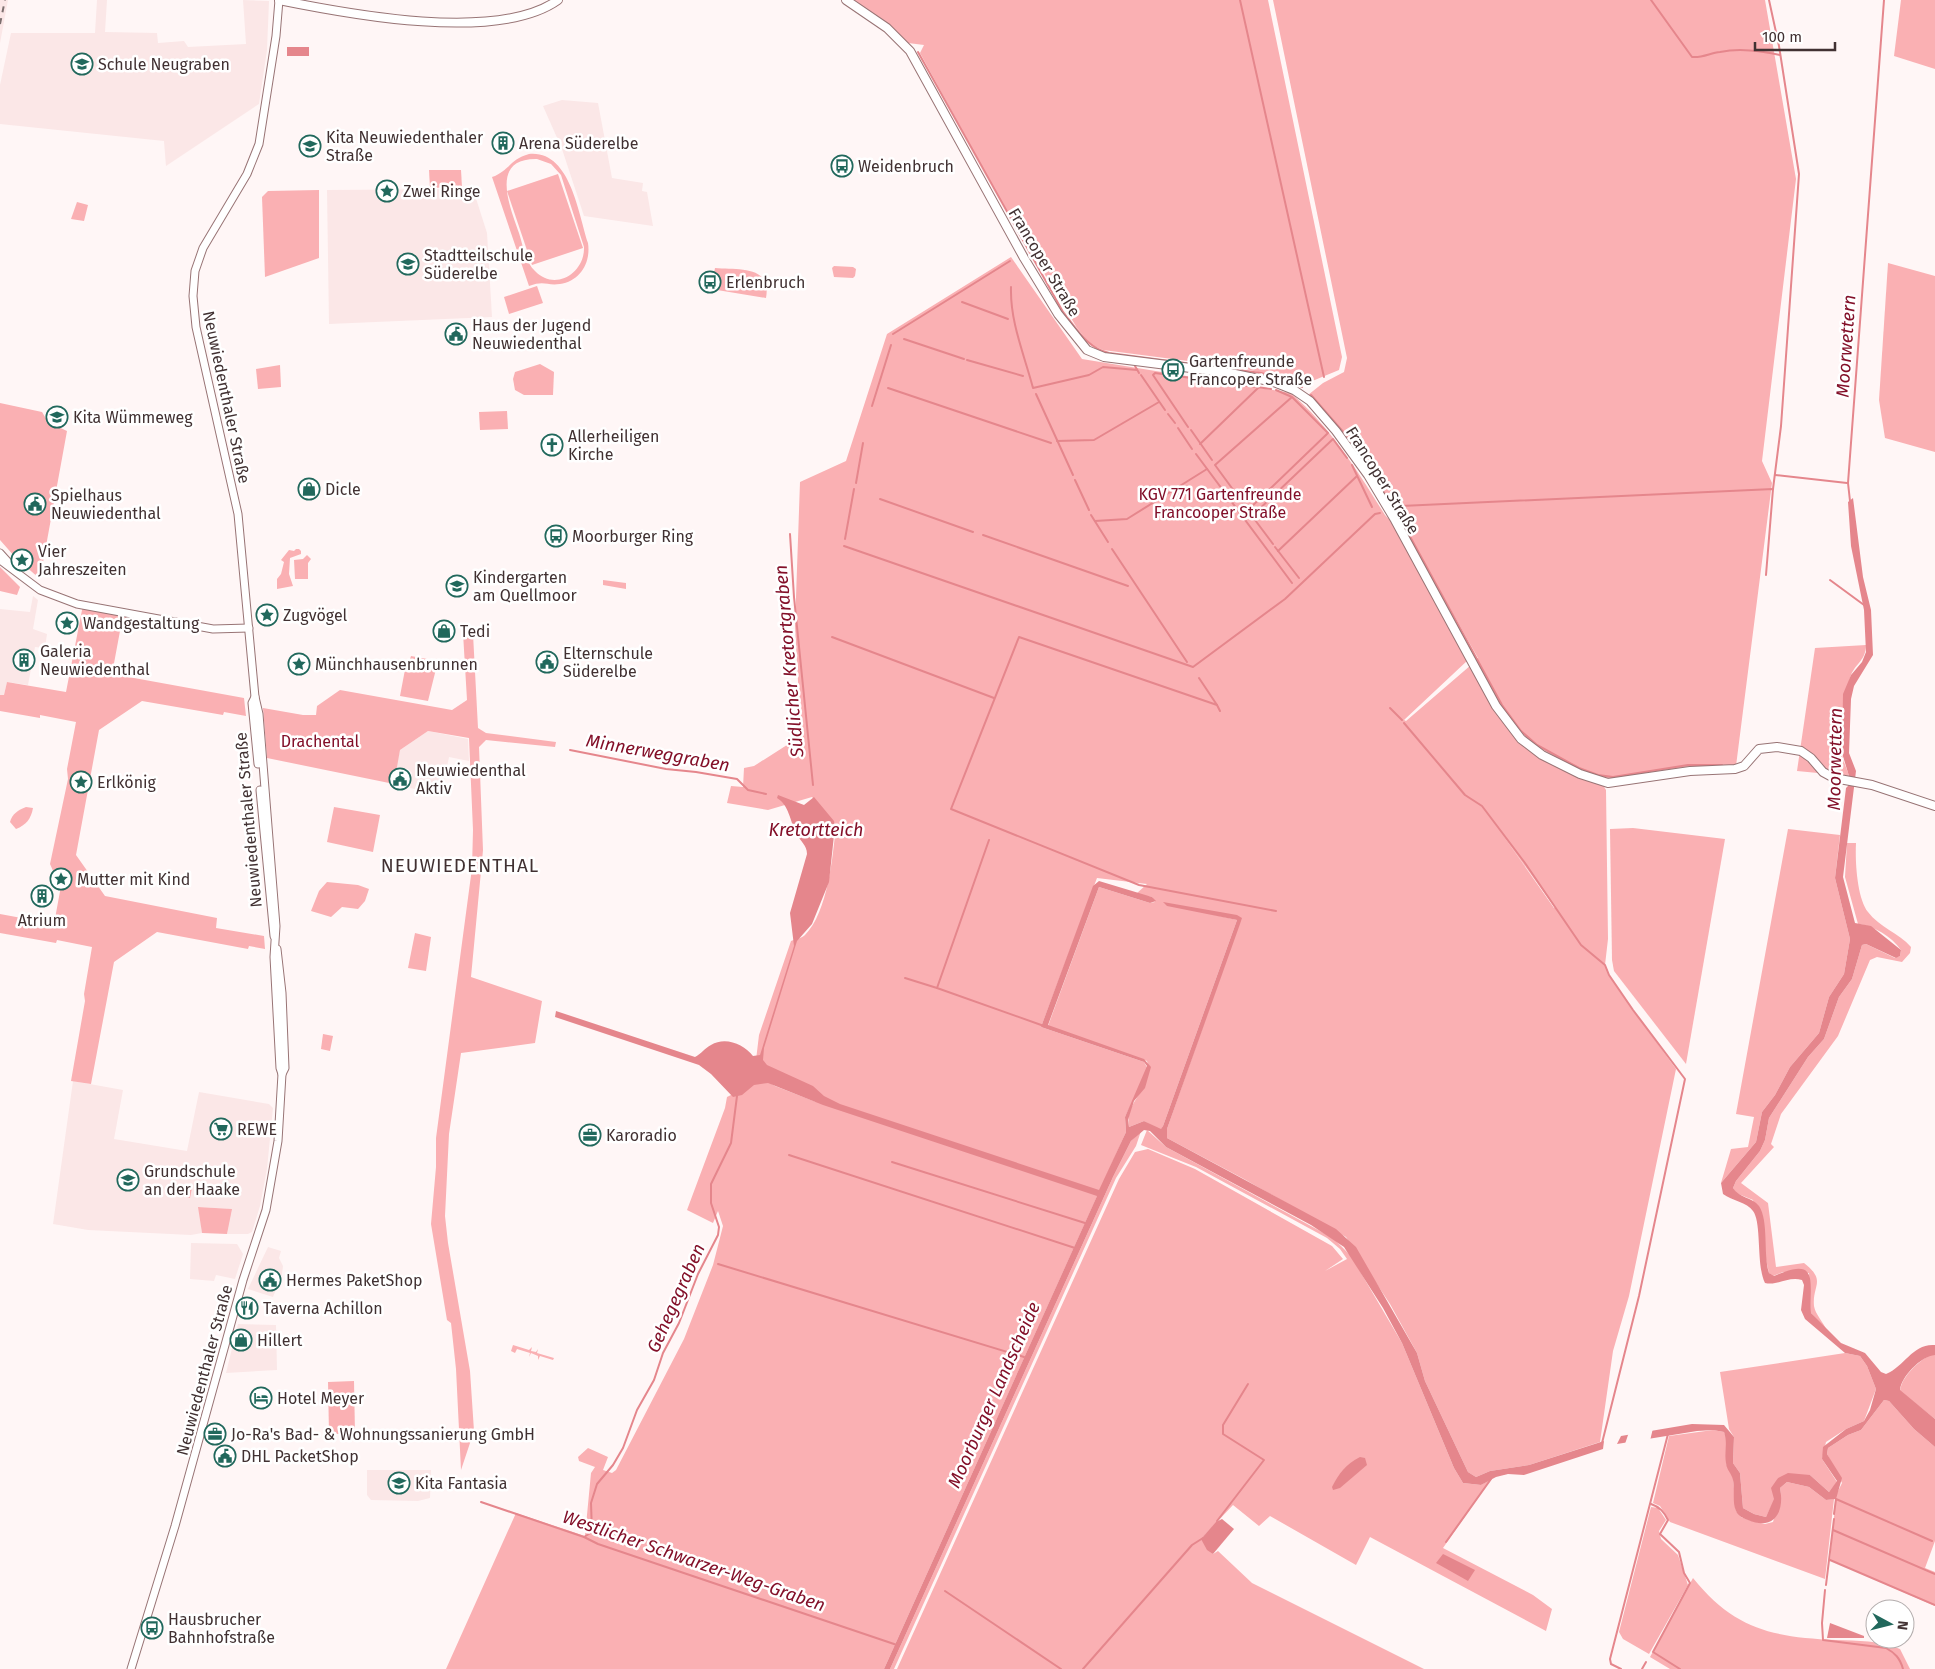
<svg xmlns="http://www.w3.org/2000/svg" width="1935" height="1669" font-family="'Fira Sans',sans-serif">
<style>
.built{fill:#fbe7e7}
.green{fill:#fab0b3;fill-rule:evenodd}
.water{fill:#e5868c}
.pier{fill:#fff6f6}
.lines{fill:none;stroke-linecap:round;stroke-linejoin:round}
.stream{stroke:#e5868c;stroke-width:2}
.tertiary-casing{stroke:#987475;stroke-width:9}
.secondary-casing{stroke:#987475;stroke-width:10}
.tertiary{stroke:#fff;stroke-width:7}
.secondary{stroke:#fff;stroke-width:8}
.rail{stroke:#7c6f6f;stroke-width:2;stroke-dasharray:6 6;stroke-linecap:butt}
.labels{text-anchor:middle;stroke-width:5;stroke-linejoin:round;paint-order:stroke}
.poi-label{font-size:16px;fill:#413132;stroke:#fff;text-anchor:start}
.street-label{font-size:16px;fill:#413132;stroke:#fff}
.park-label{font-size:16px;fill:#820f29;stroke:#fff}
.water-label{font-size:18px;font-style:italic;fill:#831029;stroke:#fff}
.quarter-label{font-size:19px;letter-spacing:1px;fill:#413132;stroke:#fff}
</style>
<rect width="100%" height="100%" fill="#fff6f6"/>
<!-- built -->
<g class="built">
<path d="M0,0H8L0,43Z"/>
<path d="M97,0H107L105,32L157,33L158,43L184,41L188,47L246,44L243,0L269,1L267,50L259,104L166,166L164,141L0,124V85L11,33H95Z"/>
<path d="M562,100L598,103L612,178L643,183L642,191L647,192L653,226L584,216L562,149L543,106Z"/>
<path d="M473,189L487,233L492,317L329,324L327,190Z"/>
<path d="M33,596L38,600L33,629L47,634L45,648L35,647L28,685L7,682L4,695H0V609L30,612Z"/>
<path d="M428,731L468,739L469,761L449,757L441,796L437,795V793L410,788L412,773L408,769L396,767L400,750Z"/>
<path d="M73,1081L123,1090L114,1139L187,1151L199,1092L269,1104L273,1108L267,1169L260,1206L252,1232L248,1234H227L231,1209L199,1207L202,1233L191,1235L88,1230L53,1224Z"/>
<path d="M191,1243L237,1244L243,1254L235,1279L216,1275L214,1281L190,1279Z"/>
<path d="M268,1247L281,1251L279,1258L283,1266L282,1274L273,1297L248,1289Z"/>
<path d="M238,1324L276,1325L277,1370L226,1373Z"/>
<path d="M367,1470H431L430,1498L418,1501L371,1500L367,1495Z"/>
</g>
<!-- green -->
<g class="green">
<path d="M845,0H1268L1342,357L1339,370L1305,384L1242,368L1103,350L1090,344L1077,328L1003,205L920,53L924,45L908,43C892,24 867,13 845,0Z"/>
<path d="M1273,0H1765L1796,179L1762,461L1772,483L1736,766C1722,766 1708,765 1694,766C1667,769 1639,779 1611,778C1598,778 1584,771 1572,765C1515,739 1503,712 1476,659L1478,658C1426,567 1379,472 1308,395L1323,383L1344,372L1347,358Z"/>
<path d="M1901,0H1935V69L1894,56Z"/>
<path d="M529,154C570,150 578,212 588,243C591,263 580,281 560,284C546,286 545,280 529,286L492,177C509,171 510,159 529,154ZM537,159L551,164L561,175L584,247C585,273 555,292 535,271C525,262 523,245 519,233C510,207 489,158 537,159Z"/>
<path d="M429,170H461L462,187L430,188Z"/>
<path d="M558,174L583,248L532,265L507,191Z"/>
<path d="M319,190V258L265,277L262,197L268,191Z"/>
<path d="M77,202L88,205L84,221L71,219Z"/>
<path d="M1011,257L1082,359L1291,393C1331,428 1357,470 1385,515L1392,522L1468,660L1404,720L1406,721L1471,665L1518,740L1603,785L1606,790L1608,939L1605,965L1609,975L1633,1010L1676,1069L1629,1296L1613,1351L1600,1442L1529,1465L1490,1471L1476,1477L1468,1472L1425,1381L1417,1353L1390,1304L1346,1237L1244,1179L1167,1138V1129L1241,918L1163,903L1237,920L1163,1126L1161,1130L1144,1121L1129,1127C1124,1100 1155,1089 1147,1061L1048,1026L1099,887L1150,903L1155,902L1152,897L1136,894L1147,884L1097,878L1041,1027L1144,1062L1148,1069L1125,1117L1126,1132L884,1669H446L516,1513L585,1536L591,1473L595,1467L579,1461L578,1457L588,1448L608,1457L603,1470L600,1469L612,1473L616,1470L684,1339L713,1265L723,1226L718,1211L713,1223L687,1210L725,1108L727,1097L763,1079L775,1086L816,1102L756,1060L759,1035L791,941C796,939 802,938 805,935C828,912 833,855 836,825L812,797L768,810L727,803L731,786L743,787L744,768L754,766L801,736L795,626L800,482L846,461L887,334ZM1500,831L1555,908H1554Z"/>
<path d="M1888,263L1935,276V452L1885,438L1879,400Z"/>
<path d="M834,266L853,267L856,269L855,276L853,278L834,277L832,268Z"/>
<path d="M715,268C738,270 772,265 766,298L711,289Z"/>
<path d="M537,286L543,303L509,314L504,297Z"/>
<path d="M540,364L554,372L553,395H524L515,390L513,379L515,372Z"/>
<path d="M280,365L281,387L258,389L256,369Z"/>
<path d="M0,403L42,412L48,422L67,431L40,579L15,557L0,540Z"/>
<path d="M507,411L508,429L480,430L479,412Z"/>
<path d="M296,549H299L301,551V554L290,558L289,574L293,586L277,589V579L281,574L284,562L281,560L289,550L294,551Z"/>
<path d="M307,555L311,559L308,563V579H295L294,560L303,559Z"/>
<path d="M0,567L20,587L17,595L0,591Z"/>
<path d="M603,580L626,583V589L603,585Z"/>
<path d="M83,605L133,614L129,632L120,631L112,674L244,698L246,716L224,712L223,715L142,701L99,730L76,855L105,896L217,918L216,928L264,936L265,949L249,946L248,949L157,932L114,962L91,1084L71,1081L85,1001L84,994L92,947L57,940L56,943L0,933V914L54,924L63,875L54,873L50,864L68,779L67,769L76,722L40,715V718L0,711V695H4L7,682L66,692Z"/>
<path d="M463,633L473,634L478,728L486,733L556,742L555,747L486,740L479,747L483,850L471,977L542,1001L535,1043L461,1053L449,1134L445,1216L448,1243L470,1371L474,1431L461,1470L456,1369L451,1323L447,1320L431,1224L436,1167V1138L472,868L473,830L469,738L428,731L400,750L394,784L267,758L263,708L303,715H316L317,706L340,690L452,710L467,700Z"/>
<path d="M1866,645C1866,660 1856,663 1851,675C1846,687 1840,741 1842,754C1843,761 1847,769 1849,776L1797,771L1815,648Z"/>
<path d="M411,656L438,661L428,701L400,696L407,659H410Z"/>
<path d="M26,807L33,808C31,819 26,825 16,829L10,822C12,814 18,810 26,807Z"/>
<path d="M334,807L380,815L373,852L327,842Z"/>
<path d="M1633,828L1725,839L1686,1064L1614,971L1612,960L1610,829Z"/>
<path d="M1788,829L1840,835L1835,878L1850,939L1844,974L1829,997L1819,1033L1790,1067L1775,1095L1762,1112L1756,1142L1721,1183L1731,1149L1748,1147L1754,1117L1736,1114Z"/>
<path d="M1847,843H1856C1855,861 1857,898 1868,912C1879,927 1899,933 1911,947L1910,953L1902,962L1877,957L1870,960L1838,1036L1781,1114L1771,1144L1774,1147L1741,1183L1768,1203L1776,1267L1804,1263C1827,1281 1812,1285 1814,1306C1815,1314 1824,1323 1827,1331L1811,1313L1809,1273L1783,1272L1773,1276L1769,1273L1753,1200L1736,1193L1733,1188L1736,1181L1760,1151L1765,1140L1769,1118L1808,1057L1824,1039L1839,997L1852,979L1862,945L1866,944L1895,958L1900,956L1901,950C1891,936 1874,926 1858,924L1845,877Z"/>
<path d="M327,882L358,885L369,889L365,901L358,909L342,907L331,917L311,911L319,891Z"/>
<path d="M415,933L431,937L426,971L408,968Z"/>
<path d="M323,1034L333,1036L330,1051L321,1049Z"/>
<path d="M1147,1130L1166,1147L1333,1238L1351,1256L1402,1343L1454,1468L1463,1483L1481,1485L1491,1479L1443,1548L1533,1595L1552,1609L1546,1631L1370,1537L1356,1565L1270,1516L1259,1526L1233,1505L1201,1539L1213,1554L1218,1551L1252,1583L1424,1669H897L1119,1179L1135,1152L1148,1149L1195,1169L1332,1246L1343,1259L1325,1271L1347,1259L1340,1249L1327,1238L1196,1167L1141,1145Z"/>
<path d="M1141,1131L1136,1146L1116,1178L894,1669H890L1113,1177L1131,1141Z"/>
<path d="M176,1184L192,1188L190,1198L174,1195Z"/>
<path d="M198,1207L232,1209L227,1234L202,1233Z"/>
<path d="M513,1345L529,1350L532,1347L531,1351L536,1352L538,1349L537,1353L554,1358L553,1360L540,1356L538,1360V1356L531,1353L529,1357L530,1353L517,1349L515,1353L511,1351Z"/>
<path d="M1845,1353L1860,1356L1867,1366L1876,1389L1864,1421L1846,1429L1826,1442L1822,1459L1837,1482L1829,1492L1810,1475L1778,1478L1775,1499L1766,1517L1754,1514L1743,1508L1740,1473L1733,1463L1734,1437L1729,1429L1720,1372Z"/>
<path d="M1930,1355H1935V1419L1900,1391C1901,1377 1919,1361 1930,1355Z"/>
<path d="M354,1381L355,1434H329L328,1382Z"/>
<path d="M1884,1400L1889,1401L1914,1429L1935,1447V1541L1925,1568L1935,1572V1606L1830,1560L1836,1495L1842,1483L1827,1454L1828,1448L1848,1435L1861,1430Z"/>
<path d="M1713,1430L1724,1432L1727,1439L1726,1464L1733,1477L1736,1511L1741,1517L1752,1521L1765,1524L1773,1522L1781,1495L1780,1488L1787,1482L1809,1487L1826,1500L1834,1499L1825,1579L1670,1522L1660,1506L1653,1503L1669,1436Z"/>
<path d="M1651,1507L1658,1508L1666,1520L1659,1531L1661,1539L1678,1555L1688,1585L1649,1654L1623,1639L1619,1632Z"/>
<path d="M1693,1578C1735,1630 1773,1637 1836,1640C1859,1641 1878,1640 1900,1649L1910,1669H1670L1650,1657Z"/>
</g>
<!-- water -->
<g class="water">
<rect x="287" y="47" width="22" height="9"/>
<path d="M1853,498L1863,577L1871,610L1873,655L1854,686L1851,699L1849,753L1856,771L1843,877L1855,923L1871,926L1901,950L1900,956L1896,958L1866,944L1862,945L1852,979L1839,997L1824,1039L1808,1057L1769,1118L1765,1140L1760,1151L1736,1181L1733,1188C1739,1198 1752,1197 1759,1206C1769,1221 1763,1254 1769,1273L1774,1276C1820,1256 1809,1281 1811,1313L1841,1343L1865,1353L1881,1372L1886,1374C1905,1366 1913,1343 1935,1345V1355C1921,1356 1901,1377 1900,1390L1935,1419V1447L1914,1429L1889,1401L1884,1400L1861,1430L1848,1435L1828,1448L1827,1454L1842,1478L1836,1499L1826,1500L1809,1487L1787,1482L1780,1488C1785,1512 1774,1531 1748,1520C1743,1518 1738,1516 1736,1511C1732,1502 1735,1490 1733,1480C1732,1474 1726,1469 1726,1463C1724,1452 1728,1443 1724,1432L1713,1430L1697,1431L1617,1444L1621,1436L1692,1424L1724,1425L1734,1437L1733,1463L1740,1473L1743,1508L1754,1514L1766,1517L1774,1499L1771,1488L1778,1478L1788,1473L1810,1475L1829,1492L1837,1481L1822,1459L1823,1447L1846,1429L1864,1421L1870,1410L1876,1389L1867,1366L1860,1356L1845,1353L1805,1319L1801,1310L1804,1285L1802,1280C1788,1276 1778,1286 1765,1283C1756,1265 1762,1223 1753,1211C1747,1202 1732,1201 1723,1194L1721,1183L1756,1142L1762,1112L1775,1095L1790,1067L1819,1033L1829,997L1844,974L1850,939L1835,878L1846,788L1848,786L1849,776L1842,753L1843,694L1851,675L1862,662L1866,652L1864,610L1851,546L1848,502Z"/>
<path d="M778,795L804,805L814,797L834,821L835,826L829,882L812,924L797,941L764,1048L763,1060L767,1065L813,1086L824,1096L840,1104L1099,1190L1126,1132L1125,1117L1147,1066L1144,1062L1041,1027L1093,886L1099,881L1152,897L1156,901L1150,903L1099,887L1048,1025L1144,1059L1151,1067L1145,1088L1134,1101L1128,1120L1129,1127L1144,1121L1161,1129L1163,1126L1237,920L1167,906L1163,902L1237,915L1242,918L1240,924L1167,1129V1138L1336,1229L1356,1247L1417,1353L1425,1381L1468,1472L1476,1477L1490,1471L1529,1465L1604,1441L1603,1449L1524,1475L1508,1474L1496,1477L1481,1485L1463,1483L1454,1468L1402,1343L1383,1308L1344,1247L1311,1225L1166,1147L1150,1131L1144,1130L1131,1141L1113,1177L890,1669H884L1097,1196L823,1105L768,1083L754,1085L742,1095L733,1097L711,1074L699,1065L555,1017L556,1011L695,1057C701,1054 705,1048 711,1045C725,1036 744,1044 753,1056L760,1055L794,946L790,913L807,854C807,845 800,841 796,833C790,821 789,805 777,798Z"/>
<path d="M1360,1457L1365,1458L1367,1465L1340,1488L1333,1490L1332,1487C1339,1473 1346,1464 1360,1457Z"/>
<path d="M1222,1519L1234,1529L1213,1554L1207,1550L1201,1539L1216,1522Z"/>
<path d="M1443,1554L1475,1570L1468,1581L1436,1563Z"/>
<path d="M1830,1623L1864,1636V1638H1827Z"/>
</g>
<!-- pier -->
<path class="pier" d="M1653,1428L1650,1441L1625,1444L1629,1432Z"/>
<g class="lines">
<!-- stream -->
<g class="stream">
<path d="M1240,0L1324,377"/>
<path d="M1651,0L1692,57C1703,58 1710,53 1720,52C1740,48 1760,51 1780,55"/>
<path d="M1769,0L1779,46L1799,174L1781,426L1773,489"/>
<path d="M918,52L1063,312C1077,329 1087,348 1109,353L1261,373L1291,381L1302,387"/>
<path d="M1011,287C1010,322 1024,354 1033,388L1089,375L1103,367L1137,370"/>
<path d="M962,302L1008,319"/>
<path d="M893,334L1010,261"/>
<path d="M904,339L964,359"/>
<path d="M967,360L1023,376"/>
<path d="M1135,366L1139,373"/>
<path d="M1141,375L1165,410"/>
<path d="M888,388L1051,443"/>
<path d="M1276,390L1292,397L1328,433L1248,510L1215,465L1292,397"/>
<path d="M1036,394L1073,475"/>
<path d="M1311,395L1345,434L1395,509L1502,705L1521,731L1537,745L1579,768L1598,775L1613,777L1688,765H1722"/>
<path d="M872,406L891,345"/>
<path d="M1168,414L1175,423"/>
<path d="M1188,427L1153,375L1155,373L1271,389"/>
<path d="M1178,428L1192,449"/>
<path d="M1191,430L1212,460"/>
<path d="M1057,441L1094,440L1159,402"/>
<path d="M1200,444L1258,388"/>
<path d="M1196,454L1292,583"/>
<path d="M1352,465L1372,507"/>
<path d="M1775,475L1847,483"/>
<path d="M1075,480L1089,510"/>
<path d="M856,483L863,443"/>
<path d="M880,499L973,532"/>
<path d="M1850,501L1848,483L1884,0"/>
<path d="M1395,509L1401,506L1773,489L1766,575"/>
<path d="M1091,515L1108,542"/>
<path d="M1095,521L1127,519L1207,469"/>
<path d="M790,534L794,597L813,785"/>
<path d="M983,535L1128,586"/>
<path d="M845,539L854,489"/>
<path d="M1273,544L1252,516L1333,439L1347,458"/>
<path d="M844,546L1193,667L1285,599L1375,514L1380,513"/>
<path d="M1275,547L1299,578"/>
<path d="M1112,549L1187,662"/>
<path d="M1278,551L1357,476"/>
<path d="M1830,580L1864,605"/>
<path d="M832,637L994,698"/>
<path d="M1199,678L1217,705"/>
<path d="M1390,708L1402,720"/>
<path d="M1220,711L1217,705L1019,637L951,809L1139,885L1276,911"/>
<path d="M1404,723L1465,795L1482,806L1525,863L1581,945L1605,965L1609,975L1633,1010L1685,1079L1639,1296L1602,1443"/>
<path d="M570,750L666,769L696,772L737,779L748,790L766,794"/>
<path d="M989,840L937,988L1044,1026"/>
<path d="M905,978L937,988"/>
<path d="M789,1155L1075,1248"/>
<path d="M892,1162L1085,1223"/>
<path d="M718,1264L1024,1357"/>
<path d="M481,1502L584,1537L598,1544L897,1645"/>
<path d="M1651,1504C1660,1507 1664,1512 1668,1520L1660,1534L1679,1552L1684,1573L1690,1583L1653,1652L1680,1669"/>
<path d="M1834,1514L1836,1499L1932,1541"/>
<path d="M1217,1521L1264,1460L1223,1434V1425L1248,1384"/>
<path d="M1833,1530L1935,1574"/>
<path d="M584,1537L592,1532L591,1503L597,1484L613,1465L623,1448L637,1410L654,1380L663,1353L679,1323L698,1274L718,1235L719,1227L711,1203V1184L731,1143L737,1096"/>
<path d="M1446,1542L1491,1479"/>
<path d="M1830,1560L1935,1605"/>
<path d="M1826,1585L1834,1519"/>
<path d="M1825,1590L1822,1623L1823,1640L1886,1648C1895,1653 1900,1658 1903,1669"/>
<path d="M945,1591L1061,1669"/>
<path d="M1083,1669L1192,1545L1203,1538"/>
<path d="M1621,1669L1611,1664L1610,1659L1668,1434"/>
<path d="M1642,1669L1646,1662"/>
</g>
<!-- tertiary casing -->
<g class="tertiary-casing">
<g id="tertiary">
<path d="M279,0L276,36L259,144L247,174L203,248L195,271L193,296L196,327L238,514L255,697L259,714L276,926L274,957L280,1068L282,1074"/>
<path d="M0,553L9,563"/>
<path d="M0,560L40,590L77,604L213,629L249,628"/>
<path d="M255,697L252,703L258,764"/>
<path d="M260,790L274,936"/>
<path d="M131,1669L175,1526L243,1280L266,1210L278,1141L282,1074L285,1068L282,993L277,949"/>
</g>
</g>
<!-- secondary casing -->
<g class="secondary-casing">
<g id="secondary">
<path d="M279,0C348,14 498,43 558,0"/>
<path d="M846,0L887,28L910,51L1024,258L1058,314L1087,350L1104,357L1230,373L1274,382L1294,390L1310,401L1336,431L1368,475L1395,520L1496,706L1521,739L1542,755L1580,774L1608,783L1690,771L1735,769L1744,766L1759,749L1777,747L1801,751L1811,758L1823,772L1834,778L1872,785L1935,806"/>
</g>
</g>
<!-- tertiary -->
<use href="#tertiary" class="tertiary"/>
<!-- secondary -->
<use href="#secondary" class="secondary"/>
<!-- rail -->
<path class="rail" d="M0,24L5,0"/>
</g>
<!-- icons -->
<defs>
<g id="school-ring" transform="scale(1.125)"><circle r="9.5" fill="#fff" stroke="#21685c" stroke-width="1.5"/><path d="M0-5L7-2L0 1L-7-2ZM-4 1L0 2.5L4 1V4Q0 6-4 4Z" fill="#21685c"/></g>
<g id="building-ring" transform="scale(1.125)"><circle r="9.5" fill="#fff" stroke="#21685c" stroke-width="1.5"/><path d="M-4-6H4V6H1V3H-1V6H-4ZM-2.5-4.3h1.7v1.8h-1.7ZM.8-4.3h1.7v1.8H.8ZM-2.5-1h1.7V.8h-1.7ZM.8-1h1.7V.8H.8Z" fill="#21685c"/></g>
<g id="bus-ring" transform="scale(1.125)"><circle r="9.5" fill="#fff" stroke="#21685c" stroke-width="1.5"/><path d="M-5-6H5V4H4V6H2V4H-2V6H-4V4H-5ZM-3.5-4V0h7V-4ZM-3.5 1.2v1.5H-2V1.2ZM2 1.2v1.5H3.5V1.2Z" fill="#21685c"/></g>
<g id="sight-ring" transform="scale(1.125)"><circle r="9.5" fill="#fff" stroke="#21685c" stroke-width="1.5"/><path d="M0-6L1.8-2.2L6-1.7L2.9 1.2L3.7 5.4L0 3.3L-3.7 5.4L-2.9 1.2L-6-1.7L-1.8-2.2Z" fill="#21685c"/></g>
<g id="civic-ring" transform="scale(1.125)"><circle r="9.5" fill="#fff" stroke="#21685c" stroke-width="1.5"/><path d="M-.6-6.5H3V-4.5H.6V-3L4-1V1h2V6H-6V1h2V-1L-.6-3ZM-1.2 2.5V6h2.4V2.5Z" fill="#21685c"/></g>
<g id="church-ring" transform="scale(1.125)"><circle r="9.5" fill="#fff" stroke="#21685c" stroke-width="1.5"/><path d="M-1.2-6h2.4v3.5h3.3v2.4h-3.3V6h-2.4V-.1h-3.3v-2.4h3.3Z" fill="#21685c"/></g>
<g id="shop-ring" transform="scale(1.125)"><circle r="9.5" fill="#fff" stroke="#21685c" stroke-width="1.5"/><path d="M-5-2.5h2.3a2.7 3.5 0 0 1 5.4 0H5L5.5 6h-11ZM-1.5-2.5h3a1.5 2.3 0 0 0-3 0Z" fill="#21685c"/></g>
<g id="supermarket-ring" transform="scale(1.125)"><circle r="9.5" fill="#fff" stroke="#21685c" stroke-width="1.5"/><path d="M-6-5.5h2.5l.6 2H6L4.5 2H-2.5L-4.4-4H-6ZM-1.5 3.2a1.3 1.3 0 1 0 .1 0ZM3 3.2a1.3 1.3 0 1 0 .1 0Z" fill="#21685c"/></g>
<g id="office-ring" transform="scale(1.125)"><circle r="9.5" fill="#fff" stroke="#21685c" stroke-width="1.5"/><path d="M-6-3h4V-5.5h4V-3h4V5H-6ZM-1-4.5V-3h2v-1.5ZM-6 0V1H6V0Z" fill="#21685c"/></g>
<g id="restaurant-ring" transform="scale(1.125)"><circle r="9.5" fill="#fff" stroke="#21685c" stroke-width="1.5"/><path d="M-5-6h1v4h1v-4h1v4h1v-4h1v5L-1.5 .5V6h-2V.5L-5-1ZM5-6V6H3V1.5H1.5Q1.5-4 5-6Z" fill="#21685c"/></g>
<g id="hotel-ring" transform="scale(1.125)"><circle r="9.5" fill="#fff" stroke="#21685c" stroke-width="1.5"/><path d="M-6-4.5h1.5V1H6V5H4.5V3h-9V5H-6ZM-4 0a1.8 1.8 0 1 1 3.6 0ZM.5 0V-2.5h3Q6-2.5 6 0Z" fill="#21685c"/></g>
</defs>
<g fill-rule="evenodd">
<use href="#school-ring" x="82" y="64"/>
<use href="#building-ring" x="503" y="143"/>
<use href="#school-ring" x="310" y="146"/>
<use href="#bus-ring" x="842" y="166"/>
<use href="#sight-ring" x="387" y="191"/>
<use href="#school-ring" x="408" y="264"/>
<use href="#bus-ring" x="710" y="282"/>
<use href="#civic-ring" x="456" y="334"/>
<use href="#bus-ring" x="1173" y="370"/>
<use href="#school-ring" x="57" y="417"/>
<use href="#church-ring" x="552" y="445"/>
<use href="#shop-ring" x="309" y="489"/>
<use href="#civic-ring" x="35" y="504"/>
<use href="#bus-ring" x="556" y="536"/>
<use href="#sight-ring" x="22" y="560"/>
<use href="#school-ring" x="457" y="586"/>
<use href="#sight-ring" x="267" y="615"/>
<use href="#sight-ring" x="67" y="623"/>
<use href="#shop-ring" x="444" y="631"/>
<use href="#building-ring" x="24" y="660"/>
<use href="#civic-ring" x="547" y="662"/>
<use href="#sight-ring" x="299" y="664"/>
<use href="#civic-ring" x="400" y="779"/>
<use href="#sight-ring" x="81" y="782"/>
<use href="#sight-ring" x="61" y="879"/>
<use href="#building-ring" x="42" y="896"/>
<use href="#supermarket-ring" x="221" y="1129"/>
<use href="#office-ring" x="590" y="1135"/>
<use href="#school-ring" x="128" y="1180"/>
<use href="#civic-ring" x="270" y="1280"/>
<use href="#restaurant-ring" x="247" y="1308"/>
<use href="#shop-ring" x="241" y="1340"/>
<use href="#hotel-ring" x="261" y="1398"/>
<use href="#office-ring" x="215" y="1434"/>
<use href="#civic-ring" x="225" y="1456"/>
<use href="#school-ring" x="399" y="1483"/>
<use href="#bus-ring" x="152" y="1628"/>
</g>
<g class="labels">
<!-- poi labels -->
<g class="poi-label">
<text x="98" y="70">Schule Neugraben</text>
<text x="326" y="143">Kita Neuwiedenthaler<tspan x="326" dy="18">Straße</tspan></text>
<text x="519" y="149">Arena Süderelbe</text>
<text x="858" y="172">Weidenbruch</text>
<text x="403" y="197">Zwei Ringe</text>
<text x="424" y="261">Stadtteilschule<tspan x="424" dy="18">Süderelbe</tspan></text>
<text x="726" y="288">Erlenbruch</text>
<text x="472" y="331">Haus der Jugend<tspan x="472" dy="18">Neuwiedenthal</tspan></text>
<text x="1189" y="367">Gartenfreunde<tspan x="1189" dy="18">Francoper Straße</tspan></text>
<text x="73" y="423">Kita Wümmeweg</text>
<text x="568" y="442">Allerheiligen<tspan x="568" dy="18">Kirche</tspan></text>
<text x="325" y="495">Dicle</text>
<text x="51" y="501">Spielhaus<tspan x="51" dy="18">Neuwiedenthal</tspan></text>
<text x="572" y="542">Moorburger Ring</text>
<text x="38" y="557">Vier<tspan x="38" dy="18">Jahreszeiten</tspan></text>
<text x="473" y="583">Kindergarten<tspan x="473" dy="18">am Quellmoor</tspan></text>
<text x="283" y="621">Zugvögel</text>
<text x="83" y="629">Wandgestaltung</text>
<text x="460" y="637">Tedi</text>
<text x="40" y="657">Galeria<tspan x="40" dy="18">Neuwiedenthal</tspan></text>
<text x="563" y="659">Elternschule<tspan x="563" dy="18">Süderelbe</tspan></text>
<text x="315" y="670">Münchhausenbrunnen</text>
<text x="416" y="776">Neuwiedenthal<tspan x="416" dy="18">Aktiv</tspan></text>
<text x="97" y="788">Erlkönig</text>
<text x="77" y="885">Mutter mit Kind</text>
<text x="42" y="926" text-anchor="middle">Atrium</text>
<text x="237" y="1135">REWE</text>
<text x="606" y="1141">Karoradio</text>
<text x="144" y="1177">Grundschule<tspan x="144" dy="18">an der Haake</tspan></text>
<text x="286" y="1286">Hermes PaketShop</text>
<text x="263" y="1314">Taverna Achillon</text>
<text x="257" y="1346">Hillert</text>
<text x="277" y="1404">Hotel Meyer</text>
<text x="231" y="1440">Jo-Ra's Bad- &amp; Wohnungssanierung GmbH</text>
<text x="241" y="1462">DHL PacketShop</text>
<text x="415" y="1489">Kita Fantasia</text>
<text x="168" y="1625">Hausbrucher<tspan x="168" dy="18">Bahnhofstraße</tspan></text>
</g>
<!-- street labels -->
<g class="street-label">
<text transform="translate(1045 262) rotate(59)" y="6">Francoper Straße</text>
<text transform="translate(227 397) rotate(78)" y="6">Neuwiedenthaler Straße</text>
<text transform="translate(1383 480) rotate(58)" y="6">Francoper Straße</text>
<text transform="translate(248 820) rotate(-95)" y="6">Neuwiedenthaler Straße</text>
<text transform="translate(204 1370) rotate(-75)" y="6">Neuwiedenthaler Straße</text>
</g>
<!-- park labels -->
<g class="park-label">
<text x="1220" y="500">KGV 771 Gartenfreunde<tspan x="1220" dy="18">Francooper Straße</tspan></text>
<text x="320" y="747">Drachental</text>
</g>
<!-- water labels -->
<g class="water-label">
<text transform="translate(1846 346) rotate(-86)" y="6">Moorwettern</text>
<text transform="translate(789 661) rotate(-95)" y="6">Südlicher Kretortgraben</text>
<text transform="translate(658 753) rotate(10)" y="6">Minnerweggraben</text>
<text transform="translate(1835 759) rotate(-89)" y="6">Moorwettern</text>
<text x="816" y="836">Kretortteich</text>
<text transform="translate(676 1298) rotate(-66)" y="6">Gehegegraben</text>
<text transform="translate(994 1395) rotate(-66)" y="6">Moorburger Landscheide</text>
<text transform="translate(694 1561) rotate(19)" y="6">Westlicher Schwarzer-Weg-Graben</text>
</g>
<!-- quarter labels -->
<g class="quarter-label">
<text x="460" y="872">NEUWIEDENTHAL</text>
</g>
</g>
<!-- north arrow -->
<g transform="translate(1890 1624) rotate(97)"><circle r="24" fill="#ffffff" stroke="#b3adad"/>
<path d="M0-4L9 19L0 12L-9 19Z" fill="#21685c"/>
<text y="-8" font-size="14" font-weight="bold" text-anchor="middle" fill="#413132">N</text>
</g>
<!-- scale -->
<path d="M1755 42v8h80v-8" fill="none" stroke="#413132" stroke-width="2.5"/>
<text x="1762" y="42" font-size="15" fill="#413132" stroke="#ffffff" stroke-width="4" paint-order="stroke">100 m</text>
</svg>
